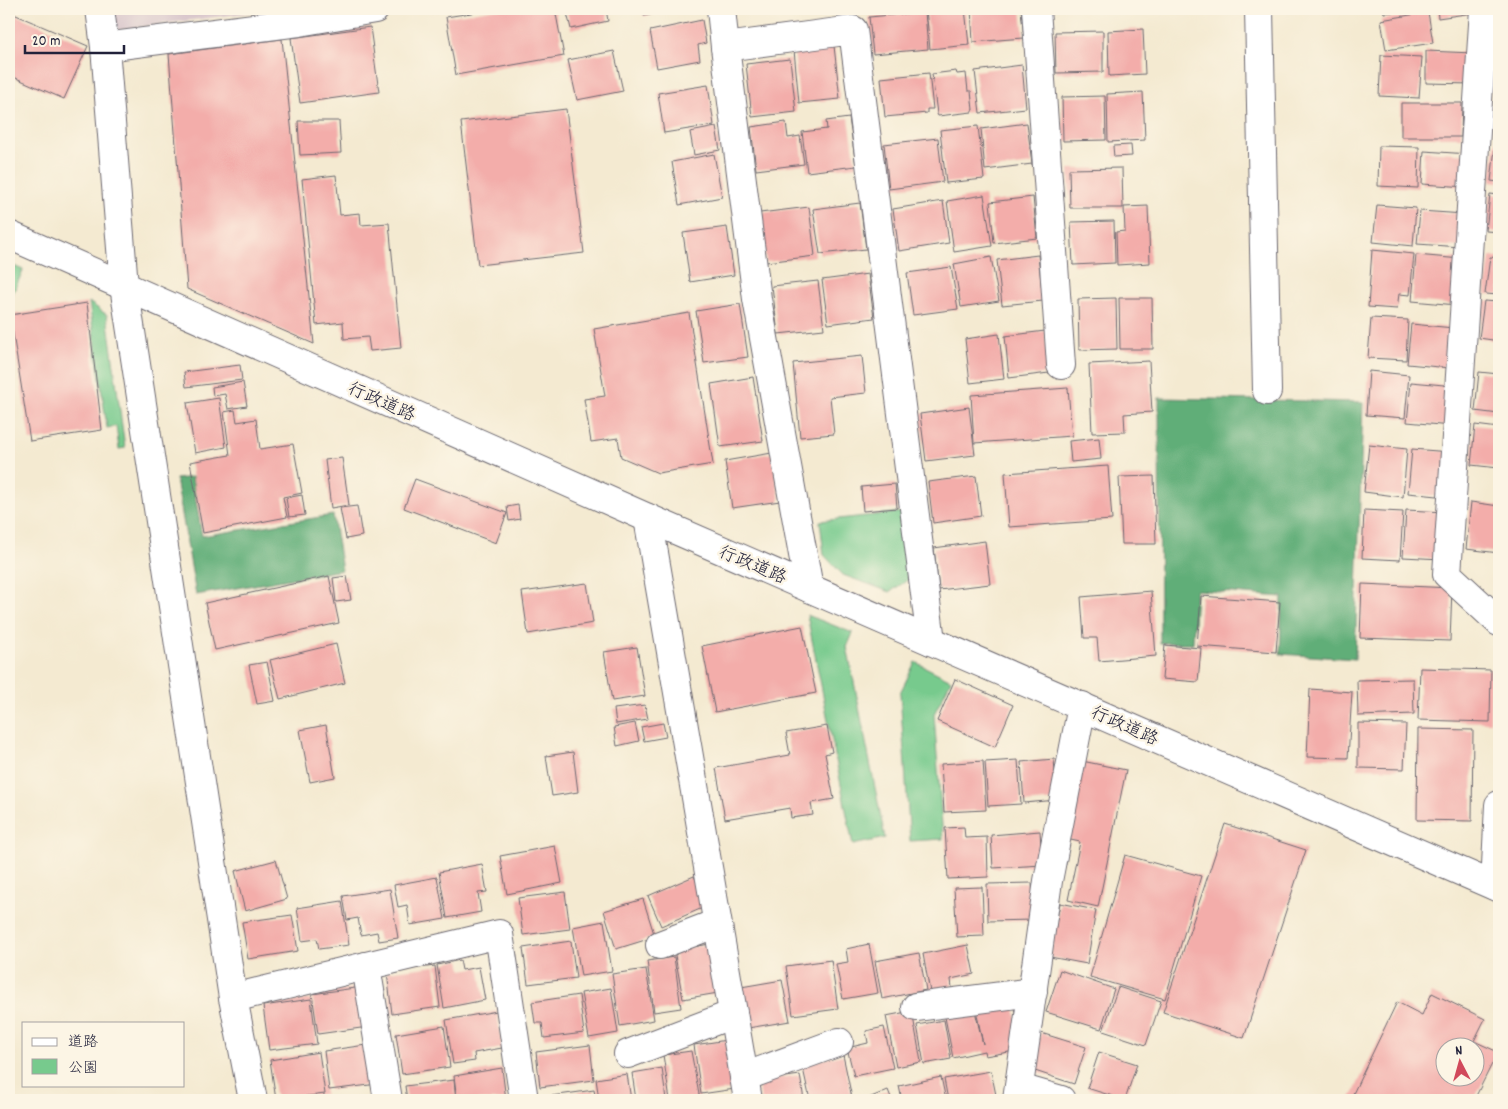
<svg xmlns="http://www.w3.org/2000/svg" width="1508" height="1109" font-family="Dekko,'Klee One',sans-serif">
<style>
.industrial{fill:#d2bdc7}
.green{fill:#77ca8d;stroke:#4c7664}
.forest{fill:#61ae78;stroke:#42685a}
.building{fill:#f3adaa;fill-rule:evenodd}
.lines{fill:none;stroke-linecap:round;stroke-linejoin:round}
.minor-casing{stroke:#6c6870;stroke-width:30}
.trunk-casing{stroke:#6c6870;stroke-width:30}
.minor{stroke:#fff;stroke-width:28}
.trunk{stroke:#fff;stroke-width:28}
.labels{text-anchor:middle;stroke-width:5;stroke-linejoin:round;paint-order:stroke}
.street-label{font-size:18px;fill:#22223b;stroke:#fcf5e5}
</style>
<rect width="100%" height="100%" fill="#fcf5e5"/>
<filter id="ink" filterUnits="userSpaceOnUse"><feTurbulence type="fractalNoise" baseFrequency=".02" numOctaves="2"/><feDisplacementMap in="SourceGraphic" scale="10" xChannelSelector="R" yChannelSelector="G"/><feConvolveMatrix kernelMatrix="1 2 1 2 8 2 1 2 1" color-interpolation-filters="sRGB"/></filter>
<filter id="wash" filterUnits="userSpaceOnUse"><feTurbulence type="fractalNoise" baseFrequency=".0096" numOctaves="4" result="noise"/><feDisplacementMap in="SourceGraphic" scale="20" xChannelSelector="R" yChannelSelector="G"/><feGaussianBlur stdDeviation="1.12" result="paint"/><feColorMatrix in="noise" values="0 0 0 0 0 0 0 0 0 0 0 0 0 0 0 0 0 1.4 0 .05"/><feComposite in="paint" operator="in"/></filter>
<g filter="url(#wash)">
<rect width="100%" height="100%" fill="#f4ead1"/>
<!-- industrial -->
<path class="industrial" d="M114,9H275L117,30Z"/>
<!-- green -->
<g class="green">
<path d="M9,264L23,270L9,303Z"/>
<path d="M89,302L107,315L125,448L119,449L116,426L107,428Z"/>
<path d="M902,512L909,579L890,592L843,575L824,555L820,521Z"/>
<path d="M807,615L853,633L847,647L885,838L853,845Z"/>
<path d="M915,662L951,680L934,714L943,839L910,841L900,693Z"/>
</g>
<!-- forest -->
<g class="forest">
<path d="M1159,398L1363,402L1355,659L1280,654L1282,597L1196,590L1193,643H1160Z"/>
<path d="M192,477L202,536L333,515L342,570L196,595L176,479Z"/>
</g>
<g id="blocks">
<!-- building -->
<g class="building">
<path d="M496,9H555L564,56L456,75L446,17Z"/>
<path d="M566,9H606L608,21L571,29Z"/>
<path d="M643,9H675V10L644,16Z"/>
<path d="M926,9H965L969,45L930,49Z"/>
<path d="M971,9H1021L1024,38L973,42Z"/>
<path d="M1383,9H1412V10L1384,13Z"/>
<path d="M1437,9H1480V12L1438,18Z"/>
<path d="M9,12L88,46L64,99L9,75Z"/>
<path d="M925,12L928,49L873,54L869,17Z"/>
<path d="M1428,12L1433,43L1386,50L1381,20Z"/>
<path d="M702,20L706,43L698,45L700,60L657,68L650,31Z"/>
<path d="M370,27L379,92L300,103L291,38Z"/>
<path d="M1143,29L1145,74L1109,76L1108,31Z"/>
<path d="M1103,31V72L1056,73L1055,32Z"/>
<path d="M282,39L314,344L187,289L169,54Z"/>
<path d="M834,46L840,99L799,103L794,50Z"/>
<path d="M614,51L623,91L577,100L568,60Z"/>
<path d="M1426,51L1473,53L1472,84L1426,83Z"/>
<path d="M1381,55L1422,57L1419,98L1379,96Z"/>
<path d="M790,59L796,112L752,117L746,64Z"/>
<path d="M1022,65L1026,108L980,113L975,71Z"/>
<path d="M956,71L957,74L966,73L968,91H971L973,110H972V112L938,116L937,114L932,74Z"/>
<path d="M929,73L933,109H927V113L885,117L881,78Z"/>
<path d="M708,85L714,125L664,133L658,93Z"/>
<path d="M1143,92L1145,140L1108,142L1107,94Z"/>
<path d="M1105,96L1106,140L1063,141L1062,97Z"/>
<path d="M1401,103H1462L1461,137H1401Z"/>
<path d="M566,109L584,253L478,265L461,122Z"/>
<path d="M849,118L856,166L807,172L802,132L827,129L826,121Z"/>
<path d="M298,121H339L341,153L300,155Z"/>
<path d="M786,122L788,138L800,136L804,164L756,170L751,127Z"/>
<path d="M1027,123L1032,164L985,170L981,129Z"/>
<path d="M978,126L984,179L946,183L940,130Z"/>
<path d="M716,127L720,150L694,155L690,132Z"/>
<path d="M1497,132L1499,133V182L1491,181Z"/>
<path d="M938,138L943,182L889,189L884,144Z"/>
<path d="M1131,145L1132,156L1114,157L1113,146Z"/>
<path d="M1379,146L1419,147L1418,188L1378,186Z"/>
<path d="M1424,151L1469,154L1467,187L1422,184Z"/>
<path d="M714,154L722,197L679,205L672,162Z"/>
<path d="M1122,168L1123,208H1070L1069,169Z"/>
<path d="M336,175L340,215L360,213L361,225L389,223L401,348L370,351L368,337L344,339L343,322L316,325L302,179Z"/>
<path d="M1490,194L1499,195V232L1486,231Z"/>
<path d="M984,195L992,246L954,252L947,201Z"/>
<path d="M1033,197L1037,238L994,243L990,202Z"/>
<path d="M943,201L949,243L899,251L893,209Z"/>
<path d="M860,203L866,249L820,254L813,209Z"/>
<path d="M1377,205L1416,208L1413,246L1373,242Z"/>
<path d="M1148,206L1150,263L1117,265L1116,232L1125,231L1124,207Z"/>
<path d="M809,207L815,256L766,262L760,213Z"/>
<path d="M1420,211L1464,214L1461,247L1417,244Z"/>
<path d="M1114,221L1115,263L1073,265L1071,222Z"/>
<path d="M727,227L734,275L690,282L683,233Z"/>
<path d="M1372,250L1414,254L1410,295L1399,294L1397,309L1368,307Z"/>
<path d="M1038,255L1043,301L1002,305L997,260Z"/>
<path d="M1416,255L1461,259L1457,305L1412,301Z"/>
<path d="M991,257L999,301L961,307L954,264Z"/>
<path d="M1490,257L1499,258V295L1485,294Z"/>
<path d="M951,267L958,309L913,315L907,273Z"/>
<path d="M868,274L874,318L828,324L822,280Z"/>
<path d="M818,281L824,329L778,334L772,286Z"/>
<path d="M1116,298L1117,349L1079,350L1078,299Z"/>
<path d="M1119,298H1152L1153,349H1120Z"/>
<path d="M1484,301L1499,302V341L1479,338Z"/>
<path d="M87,303L102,430L30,441L10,315Z"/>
<path d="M740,304L748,357L704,363L696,311Z"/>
<path d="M689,313L713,464L658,473L621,457L618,438L591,442L584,399L605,396L594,329Z"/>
<path d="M1371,318L1408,320L1406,360L1368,358Z"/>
<path d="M1411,324L1454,328L1450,368L1407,364Z"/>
<path d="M1045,331L1049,373L1009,378L1005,336Z"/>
<path d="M999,334L1004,379L970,383L965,339Z"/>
<path d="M862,356L866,393L830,397L834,434L800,437L793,363Z"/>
<path d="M1149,361L1152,412L1124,414L1125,432L1092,433L1089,364Z"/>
<path d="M240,365L242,380L186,387L184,372Z"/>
<path d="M1369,371L1409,375L1405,418L1366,415Z"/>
<path d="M1479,372L1499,374V414L1475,411Z"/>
<path d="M753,377L763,441L720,447L711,384Z"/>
<path d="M243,382L247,406L228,409L225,394L213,396L212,387Z"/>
<path d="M1411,382L1455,386L1451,426L1407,422Z"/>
<path d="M1068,388L1072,436L974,443L971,395Z"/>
<path d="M219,398L226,447L195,453L187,403Z"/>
<path d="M969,407L975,455L926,461L920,414Z"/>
<path d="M235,410L237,422L256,419L260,449L293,444L302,493L283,497L287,517L203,533L190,462L230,455L224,412Z"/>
<path d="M1475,425L1499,428V468L1471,465Z"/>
<path d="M1099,438L1101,459L1071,462L1069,441Z"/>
<path d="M1369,445L1407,449L1403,497L1364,492Z"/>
<path d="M1412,449L1450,452L1447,497L1408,493Z"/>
<path d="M772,453L780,501L732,508L725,461Z"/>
<path d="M342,458L349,505L331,508L325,460Z"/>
<path d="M1108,466L1112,520L1009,527L1005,473Z"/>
<path d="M976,476L981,516L933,523L928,482Z"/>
<path d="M1154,476L1156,544H1122L1119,477Z"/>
<path d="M415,479L507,513L496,543L404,508Z"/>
<path d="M895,484L897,508L863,511L861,487Z"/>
<path d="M302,495L305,515L289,517L286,498Z"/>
<path d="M1471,502L1499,506V553L1466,549Z"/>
<path d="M518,505L520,519L509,521L507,507Z"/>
<path d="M357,506L362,536L346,539L340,508Z"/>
<path d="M1364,510L1403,512L1400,560L1362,558Z"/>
<path d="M1406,510L1445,512L1441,559L1403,557Z"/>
<path d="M985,541L990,584L939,590L934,548Z"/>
<path d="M329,576L339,623L215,650L205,603Z"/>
<path d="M347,576L351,600L336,602L333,578Z"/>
<path d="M587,583L593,623L528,634L522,592Z"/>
<path d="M1362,584L1452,588L1450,641L1360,638Z"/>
<path d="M1151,591L1156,656L1099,661L1097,638H1084L1081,597Z"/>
<path d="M1201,596L1280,602L1276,652L1197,646Z"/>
<path d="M802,626L816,693L715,712L702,646Z"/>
<path d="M336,644L345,683L280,699L270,660Z"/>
<path d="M1165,645L1201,648L1198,682L1162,679Z"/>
<path d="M637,647L645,696L612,701L604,652Z"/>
<path d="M267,662L275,701L257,704L249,665Z"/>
<path d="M1420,668L1491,670L1490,722L1418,720Z"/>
<path d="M955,679L1013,705L995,747L937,721Z"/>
<path d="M1413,679L1414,714L1358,716L1357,680Z"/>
<path d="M1310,689L1352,692L1348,758L1307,757Z"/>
<path d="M645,705L648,719L616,724L614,709Z"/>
<path d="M635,723L639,741L617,746L614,727Z"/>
<path d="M663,723L666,737L644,741L641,727Z"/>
<path d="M1358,723L1406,724L1404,769L1358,768Z"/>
<path d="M326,725L335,777L310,782L300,730Z"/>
<path d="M827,726L832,752L825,754L834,799L811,803L813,815L791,818L790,808L725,819L716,768L790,755L786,733Z"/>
<path d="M1418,729L1473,730L1472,821L1417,820Z"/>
<path d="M573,752L578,792L552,796L546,756Z"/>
<path d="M1054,759L1057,800L1024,803L1021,762Z"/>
<path d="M1018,760L1021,804L988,806L985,762Z"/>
<path d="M983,761L986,810L944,812L941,764Z"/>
<path d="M1082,761L1126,770L1098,907L1068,900L1080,842L1066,839Z"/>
<path d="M1225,824L1306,850L1244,1038L1163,1012Z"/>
<path d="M964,827L965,838L987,837L988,877L948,879L945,828Z"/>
<path d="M1040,831L1042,865L993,868L991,835Z"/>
<path d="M555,846L562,883L507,894L500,856Z"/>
<path d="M1125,855L1201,876L1165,999L1090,977Z"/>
<path d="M276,860L287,899L245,911L235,871Z"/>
<path d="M482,864L487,892L478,893L481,912L447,918L439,872Z"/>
<path d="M694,876L707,906L661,926L648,896Z"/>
<path d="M437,877L445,919L410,925L407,905L398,907L394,885Z"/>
<path d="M1032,883L1034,920L988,921L987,884Z"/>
<path d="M982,887L984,936L957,937L954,888Z"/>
<path d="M390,889L398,938L379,941L377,932L361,935L358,918L347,920L343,896Z"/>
<path d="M565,892L570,929L523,935L518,898Z"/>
<path d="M643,899L655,937L616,949L604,911Z"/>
<path d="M342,901L349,945L319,949L317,939L302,941L297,908Z"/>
<path d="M1060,903L1096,910L1087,964L1050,957Z"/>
<path d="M292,915L298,951L248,959L242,922Z"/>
<path d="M604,921L612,971L581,976L573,927Z"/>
<path d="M571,941L576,978L528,984L523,948Z"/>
<path d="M710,944L718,993L683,999L674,950Z"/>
<path d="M869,944L878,993L843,999L836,964L848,962L846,949Z"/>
<path d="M968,945L974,974L951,979L952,988L930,992L923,954Z"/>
<path d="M919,953L926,990L882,999L875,961Z"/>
<path d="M674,957L681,1008L654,1012L647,961Z"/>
<path d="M460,960L462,970L479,967L485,1000L444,1008L437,965Z"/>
<path d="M831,960L838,1009L793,1015L786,966Z"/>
<path d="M435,966L440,1007L392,1014L387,972Z"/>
<path d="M646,969L654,1020L620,1026L612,974Z"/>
<path d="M1060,970L1114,989L1101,1029L1046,1012Z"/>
<path d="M782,980L790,1021L748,1028L741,987Z"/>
<path d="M362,987L368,1027L318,1034L312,994Z"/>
<path d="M1118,987L1161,1001L1146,1045L1103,1031Z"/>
<path d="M611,988L618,1033L589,1038L581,993Z"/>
<path d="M1432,993L1485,1019L1474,1041L1498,1052L1474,1100H1350L1397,1002L1422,1015ZM1446,1046H1476V1076H1446Z"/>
<path d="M579,995L584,1033L544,1038L542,1023H535L532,1002Z"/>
<path d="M1012,998L1018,1026L1015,1051L985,1056L984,1051L953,1058L945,1017L975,1011L983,1044L975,1005Z"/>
<path d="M311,999L317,1044L269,1050L263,1006Z"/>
<path d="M497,1011L502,1048L474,1053L475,1061L453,1064L446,1020Z"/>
<path d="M912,1011L921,1062L896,1067L886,1016Z"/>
<path d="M944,1020L951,1059L924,1064L917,1025Z"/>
<path d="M444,1026L450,1067L402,1074L396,1034Z"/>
<path d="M884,1027L893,1068L854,1076L847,1048L868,1043L866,1031Z"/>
<path d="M1041,1033L1086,1047L1074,1084L1029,1069Z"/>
<path d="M727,1040L735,1089L701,1094L694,1045Z"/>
<path d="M373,1044L378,1084L329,1090L324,1051Z"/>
<path d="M590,1045L594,1080L540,1087L536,1052Z"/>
<path d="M691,1051L700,1100H670L663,1055Z"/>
<path d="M319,1052L325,1094L276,1100L270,1060Z"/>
<path d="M1099,1052L1137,1064L1125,1100L1087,1088Z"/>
<path d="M843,1055L852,1098L843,1100H810L802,1064Z"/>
<path d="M502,1068L506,1100H457L454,1076Z"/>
<path d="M662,1068L666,1100H636L632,1073Z"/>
<path d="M991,1071L997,1100H948L944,1079Z"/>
<path d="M627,1074L631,1100H599L596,1079Z"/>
<path d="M800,1075L804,1100H761L758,1081Z"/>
<path d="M941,1077L946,1100H902L899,1086Z"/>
<path d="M454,1080L456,1100H407L405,1086Z"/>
<path d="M594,1090L596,1100H544V1097Z"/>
<path d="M888,1090L892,1100H864Z"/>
</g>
</g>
</g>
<g filter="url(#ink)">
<use href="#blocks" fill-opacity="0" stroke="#6c6870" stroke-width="1"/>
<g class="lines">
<!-- minor casing -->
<g class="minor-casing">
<g id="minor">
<path d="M100,9L105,47L124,286L233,998L253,1100"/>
<path d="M721,9L725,47"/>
<path d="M1036,9L1061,365"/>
<path d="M1259,9L1267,391"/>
<path d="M1484,9L1447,574L1499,622"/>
<path d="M105,47L299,22L375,9"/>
<path d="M648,518L748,1100"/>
<path d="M809,588L757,299L725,47L853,30L931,641"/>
<path d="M1495,886L1499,805"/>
<path d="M660,945L717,923"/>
<path d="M366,966L388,1100"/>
<path d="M233,998L499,934L524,1100"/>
<path d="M916,1007L1033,992"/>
<path d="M628,1054L733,1014"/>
<path d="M744,1077L839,1042"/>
<path d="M1019,1088L1061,1100"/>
<path d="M1017,1100L1048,881L1082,706"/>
</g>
</g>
<!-- trunk casing -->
<g class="trunk-casing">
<path id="trunk" d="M9,235L648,518L1499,888"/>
</g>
<!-- minor -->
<use href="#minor" class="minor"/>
<!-- trunk -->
<use href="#trunk" class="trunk"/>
</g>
</g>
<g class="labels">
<!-- street labels -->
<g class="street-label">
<text transform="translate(382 401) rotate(24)" y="6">行政道路</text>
<text transform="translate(753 564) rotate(23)" y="6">行政道路</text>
<text transform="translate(1125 725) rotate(24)" y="6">行政道路</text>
</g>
</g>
<!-- margin -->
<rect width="1508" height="1109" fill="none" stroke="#fcf5e5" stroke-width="30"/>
<!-- legend -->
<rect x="22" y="1022" width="162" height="65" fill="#fcf5e5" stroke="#a5a1a1"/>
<rect x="32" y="1038" width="25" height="8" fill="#ffffff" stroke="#a5a1a1"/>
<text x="68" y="1046" font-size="15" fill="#22223b">道路</text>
<rect x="32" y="1059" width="25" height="15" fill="#77ca8d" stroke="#a5a1a1"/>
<text x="68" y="1072" font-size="15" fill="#22223b">公園</text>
<!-- north arrow -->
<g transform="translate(1460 1062) rotate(354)"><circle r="24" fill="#fcf5e5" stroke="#a5a1a1"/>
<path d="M0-4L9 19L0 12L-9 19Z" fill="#d1495b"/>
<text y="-8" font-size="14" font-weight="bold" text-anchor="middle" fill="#22223b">N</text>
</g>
<!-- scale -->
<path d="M25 45v8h99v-8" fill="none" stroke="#22223b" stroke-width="2.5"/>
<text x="32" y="45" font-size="15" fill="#22223b" stroke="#fcf5e5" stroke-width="4" paint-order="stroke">20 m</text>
</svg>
